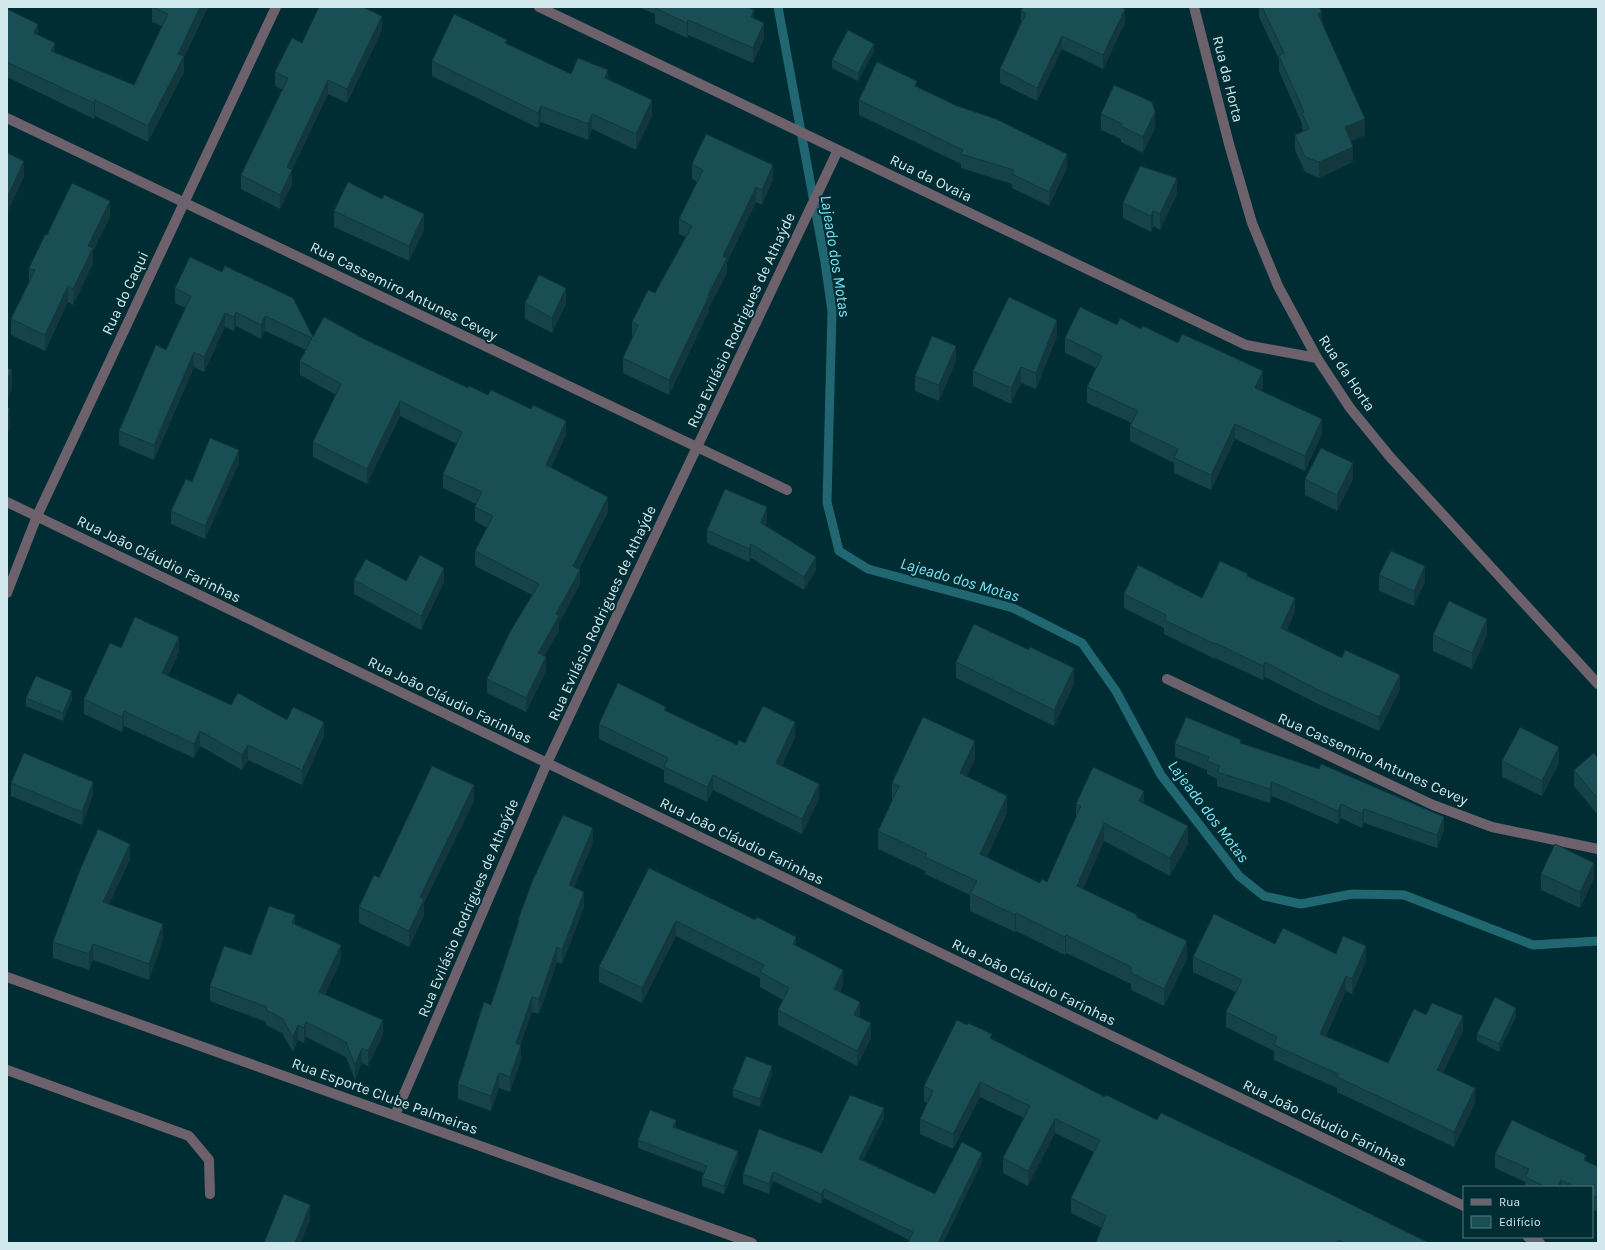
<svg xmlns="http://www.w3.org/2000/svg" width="1605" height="1250" font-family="Karla,sans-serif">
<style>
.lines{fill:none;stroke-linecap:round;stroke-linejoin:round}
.stream{stroke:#206771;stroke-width:9}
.minor{stroke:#6d616c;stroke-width:10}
.wall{fill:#164349}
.shaded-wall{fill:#12373c}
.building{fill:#194e55;stroke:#12373c}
.labels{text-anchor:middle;stroke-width:4;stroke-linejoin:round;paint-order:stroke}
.street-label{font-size:15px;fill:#d1e8ec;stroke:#002d33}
.water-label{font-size:16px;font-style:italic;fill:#7ae3f3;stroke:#002d33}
</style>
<rect width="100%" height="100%" fill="#002d33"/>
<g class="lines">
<!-- stream -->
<path class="stream" d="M778,7L825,262L832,311L827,502L839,551L868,569L1013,608L1082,643L1116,691L1161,775L1239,876L1264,896L1301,904L1352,894L1404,895L1533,945L1598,941"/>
<!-- minor -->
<g class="minor">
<path d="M539,7L1246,345L1317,358"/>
<path d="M1194,7L1229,144L1252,223L1278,286L1317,358L1350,408L1391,458L1598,684"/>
<path d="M7,118L787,490"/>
<path d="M7,502L1464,1206"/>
<path d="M7,593L37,516L276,7"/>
<path d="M1167,679L1433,805L1492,827L1598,849"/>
<path d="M7,977L752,1243"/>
<path d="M7,1070L189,1136L209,1160L210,1194"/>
<path d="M395,1115L547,763L838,150"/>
<path d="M1528,1237L1540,1243"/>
</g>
</g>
<!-- wall -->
<g class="wall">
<path d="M152,7H208L184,57V72L148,142L95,116L94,119L7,77V9L38,35L55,53L134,85L162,26L152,22Z"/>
<path d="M639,7H750L754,18L764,38L753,63L688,35L687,38L655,23V14Z"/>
<path d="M1259,7H1319L1322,23L1365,135L1351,141L1353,162L1319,178L1305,172L1295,150V135L1303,131L1302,129V124L1279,71V59L1259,17Z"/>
<path d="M365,8L382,30L347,103L328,94L292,170V184L280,209L241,189V175L283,90L275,86V72L302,43Z"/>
<path d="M1021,11L1125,23L1103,69L1062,49L1037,101L1000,83V69L1021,22Z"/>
<path d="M507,44L571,74L608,80L652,116L636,150L592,129L588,140L541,122L538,128L432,76V61Z"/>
<path d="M874,52L858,81L832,68V60Z"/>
<path d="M917,87L1067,168L1049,206L1012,188V184L961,168V164L859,115V100Z"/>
<path d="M1101,114L1155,128L1143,153L1121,142V139L1101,130Z"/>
<path d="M692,164L773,180L762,205L756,202L727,262V273L709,307V311L669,395L623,373V358L633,338L632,337V322L655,293L686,237L679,234V219L697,182L692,179Z"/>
<path d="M1177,194L1160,230L1153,226L1151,232L1123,218V203Z"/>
<path d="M382,199L424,230L409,261L334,227V211Z"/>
<path d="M110,217L93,251V264L73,305L68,302L45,351L11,335V319L29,283V268L47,235Z"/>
<path d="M190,257L313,337L366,340L566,435L551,467L608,512L579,569L580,584L559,623V631L544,656L546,671L526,712L487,693V679L532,595L475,566V551L487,528L475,521V507L476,504L443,488V474L457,444L400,416L367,484L313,457V442L336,395L300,375V361L306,350L265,331L261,339L236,326L234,331L225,327L204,372L194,367L154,460L119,445V431L166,350L186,308L175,303V288Z"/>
<path d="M525,303L566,304L552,333L525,319Z"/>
<path d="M1117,325L1263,387L1261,391L1322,434L1305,471L1235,439L1211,490L1174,473V463L1130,441V426L1132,423L1087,403V387L1096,368L1065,353V338Z"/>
<path d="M1057,336L1036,389L1021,383L1011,404L973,386V371Z"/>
<path d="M956,361L939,401L915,391V376Z"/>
<path d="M239,463L205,539L171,524V511L192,482Z"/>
<path d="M1305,479H1353L1337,511L1305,495Z"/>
<path d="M767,521L765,526L816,570L804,590L751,558L749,562L707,543V530Z"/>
<path d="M1379,575L1425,582L1414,606L1379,591Z"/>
<path d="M1248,576L1295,612L1287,630L1400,689L1379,731L1318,704L1265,677L1263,680L1215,658V659L1164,634V628L1124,608V594L1202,598Z"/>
<path d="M354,580L444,582L421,630L354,594Z"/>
<path d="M1433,635H1487L1472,669L1433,651Z"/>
<path d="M121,648L179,652L168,676L231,705L287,720L324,736L302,785L248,760L242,770L200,746L194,758L124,726L122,732L84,714V699Z"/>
<path d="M956,662L1074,684L1054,726L956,678Z"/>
<path d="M26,698L72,699L63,721L26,706Z"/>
<path d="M666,711L737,745L745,743L795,737L782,766L819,799L802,834L713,790L707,802L664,782V770L599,739V724Z"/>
<path d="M1175,744H1241L1444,830L1437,848L1364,823L1362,828L1341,818L1338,824L1272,796L1270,803L1217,786V779L1207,774V770L1175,757Z"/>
<path d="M1598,758V815L1574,786V770Z"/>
<path d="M975,759L967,776L1007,813L987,857L1040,883L1047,882L1076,816V804H1144L1188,844L1170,876L1104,841L1083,889L1137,918L1187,959L1164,1006L1131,990V984L1066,953L1065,955L1016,931L1015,932L970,911V895L925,874V871L878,849V831L892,801V783Z"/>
<path d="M1502,761L1559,763L1542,796L1502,777Z"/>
<path d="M11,783L93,795L82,825L11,796Z"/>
<path d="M474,801L424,903V915L409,947L359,923V907L379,878Z"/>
<path d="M593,843L574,887L584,907L562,964L557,962L539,1014L532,1012L520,1045L521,1060L510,1092L499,1088L491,1111L458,1099V1084L491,1005L518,926V920Z"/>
<path d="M130,859L109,904L163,940L149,980L93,960L89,970L53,958V942Z"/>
<path d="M649,868L796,946L843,985L840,992L860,1017L871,1038L857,1066L778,1025V1010L783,1000L760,987V978L676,936L642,1003L599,982V967Z"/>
<path d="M1541,874L1594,878L1580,908L1541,890Z"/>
<path d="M295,924L341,960L325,994L383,1035L368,1066L362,1063L355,1080L346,1057L306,1037L304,1043L298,1040L293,1052L282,1033L266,1025V1022L210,1001V986L251,955Z"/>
<path d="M1275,944L1336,954L1366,961L1352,994L1346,991L1326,1036L1388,1063L1463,1031L1443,1073L1475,1103L1454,1147L1337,1092V1088L1274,1060V1051L1226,1027V1012L1236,992L1193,972V957Z"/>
<path d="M1516,1016L1499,1052L1477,1041V1034Z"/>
<path d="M992,1039L1105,1097L1429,1243H1096L1102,1228L1071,1213V1198L1094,1152L1055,1133L1028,1186L1003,1173V1158L1024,1118L980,1097L953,1149L920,1134V1119L927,1103L924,1101V1086Z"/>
<path d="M772,1074L760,1107L733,1097V1089Z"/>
<path d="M884,1118L863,1160L935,1194L982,1162L943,1243H908L909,1240L824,1198L821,1204L773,1181L769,1194L743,1184V1174L822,1153Z"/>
<path d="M676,1128L738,1159L724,1194L702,1186V1178L704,1173L638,1148V1140Z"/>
<path d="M1495,1154L1586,1162L1598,1167V1212L1592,1209V1187H1525V1182L1495,1168Z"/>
</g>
<!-- shaded-wall -->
<g class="shaded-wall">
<path d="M200,7H208L184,57V72L148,142V126L178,54Z"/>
<path d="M1125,9V23L1103,69V55Z"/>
<path d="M754,10V25L751,17Z"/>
<path d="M1322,12V27L1318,14Z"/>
<path d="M382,16V30L347,103V89Z"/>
<path d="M688,20V35L687,38V23Z"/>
<path d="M764,23V38L753,63V48Z"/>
<path d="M38,24V40L34,33Z"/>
<path d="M1062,36V49L1037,101V88Z"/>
<path d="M55,43V59L51,51Z"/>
<path d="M874,44V52L858,81V73Z"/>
<path d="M608,70V85L605,78Z"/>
<path d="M328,80V94L287,181V167Z"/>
<path d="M95,100V116L94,119V103Z"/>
<path d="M652,100V116L636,150V134Z"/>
<path d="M541,106V122L538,128V113Z"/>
<path d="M1155,112V128L1143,153V137Z"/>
<path d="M592,114V129L588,140V124Z"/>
<path d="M1365,119V135L1345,143V127Z"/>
<path d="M1353,147V162L1319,178V162Z"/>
<path d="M1067,154V168L1049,206V192Z"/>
<path d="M24,161V177L7,214V198Z"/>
<path d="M773,165V180L762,205V190Z"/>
<path d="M292,170V184L280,209V195Z"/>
<path d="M1177,178V194L1160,230V214Z"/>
<path d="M756,187V202L727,262V273L709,307V311L669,395V380L708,295L723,256Z"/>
<path d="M110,201V217L93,251V264L73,305V289L88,246Z"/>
<path d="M1153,211V226L1151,232V216Z"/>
<path d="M424,214V230L409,261V246Z"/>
<path d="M68,286V302L45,351V335Z"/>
<path d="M566,288V304L552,333V318Z"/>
<path d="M236,312V326L234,331V317Z"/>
<path d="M225,313V327L204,372V357Z"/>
<path d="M265,316V331L261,339V325Z"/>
<path d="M1057,320V336L1036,389V373Z"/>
<path d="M956,346V361L939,401V385Z"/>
<path d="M194,352V367L154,460V445Z"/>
<path d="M1021,367V383L1011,404V388Z"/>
<path d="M12,370V390L7,400V380Z"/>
<path d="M1263,371V387L1255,403V388Z"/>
<path d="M400,401V416L367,484V469Z"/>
<path d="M10,409V428L7,436V416Z"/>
<path d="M1322,419V434L1305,471V456Z"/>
<path d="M566,421V435L546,479V465Z"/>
<path d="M1235,424V439L1211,490V475Z"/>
<path d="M239,450V463L205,539V526Z"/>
<path d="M1353,463V479L1337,511V495Z"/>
<path d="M608,497V512L573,580V566Z"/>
<path d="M767,507V521L761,536V523Z"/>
<path d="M751,544V558L749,562V549Z"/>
<path d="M816,557V570L804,590V577Z"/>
<path d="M1425,566V582L1414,606V591Z"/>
<path d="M444,568V582L421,630V616Z"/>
<path d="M580,570V584L559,623V631L538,667V653L556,614Z"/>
<path d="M1295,598V612L1281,642V628Z"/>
<path d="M1487,619V635L1472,669V653Z"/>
<path d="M179,637V652L162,688V673Z"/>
<path d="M546,657V671L526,712V698Z"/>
<path d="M1265,662V677L1263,680V666Z"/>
<path d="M1074,668V684L1054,726V710Z"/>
<path d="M1400,675V689L1379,731V717Z"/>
<path d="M72,691V699L63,721V713Z"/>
<path d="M124,711V726L122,732V717Z"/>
<path d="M324,722V736L302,785V770Z"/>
<path d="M795,722V737L776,778V763Z"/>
<path d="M200,731V746L194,758V744Z"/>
<path d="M975,741V759L960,791V773Z"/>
<path d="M248,745V760L242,770V755Z"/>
<path d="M1559,747V763L1542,796V781Z"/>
<path d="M713,775V790L707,802V787Z"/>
<path d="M93,782V795L82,825V812Z"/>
<path d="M1272,782V796L1270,803V789Z"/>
<path d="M819,784V799L802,834V819Z"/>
<path d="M474,785V801L424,903V915L409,947V931L420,897Z"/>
<path d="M1144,791V808L1139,801Z"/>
<path d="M1007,796V813L980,872V854Z"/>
<path d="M1341,804V818L1338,824V811Z"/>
<path d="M1364,809V823L1362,828V814Z"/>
<path d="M1444,817V830L1437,848V835Z"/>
<path d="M1104,823V841L1077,903V886Z"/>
<path d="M1188,826V844L1170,876V858Z"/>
<path d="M593,828V843L569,899V885Z"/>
<path d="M130,844V859L103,918V902Z"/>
<path d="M1594,863V878L1580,908V892Z"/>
<path d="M584,892V907L562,964V950Z"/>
<path d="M1016,913V931L1015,932V915Z"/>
<path d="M295,915V930L292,923Z"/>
<path d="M676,921V936L642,1003V988Z"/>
<path d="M163,924V940L149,980V964Z"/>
<path d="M1066,935V953L1065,955V937Z"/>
<path d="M796,937V952L793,944Z"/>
<path d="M1187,941V959L1164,1006V989Z"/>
<path d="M93,944V960L89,970V954Z"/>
<path d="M341,945V960L319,1007V992Z"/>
<path d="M1366,946V961L1352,994V979Z"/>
<path d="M557,947V962L539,1014V999Z"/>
<path d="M843,970V985L834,1004V989Z"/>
<path d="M1346,976V991L1320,1049V1034Z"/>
<path d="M532,997V1012L516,1058V1043Z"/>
<path d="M860,1002V1017L854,1030V1015Z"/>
<path d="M1516,1008V1016L1499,1052V1044Z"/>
<path d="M1463,1016V1031L1437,1085V1070Z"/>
<path d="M383,1020V1035L368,1066V1051Z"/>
<path d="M306,1022V1037L304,1043V1028Z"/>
<path d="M871,1023V1038L857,1066V1051Z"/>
<path d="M298,1025V1040L293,1052V1037Z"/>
<path d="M521,1045V1060L510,1092V1077Z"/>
<path d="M362,1048V1063L355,1080V1065Z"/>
<path d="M772,1066V1074L760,1107V1099Z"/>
<path d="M499,1073V1088L491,1111V1096Z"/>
<path d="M980,1082V1097L953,1149V1134Z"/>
<path d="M1475,1088V1103L1454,1147V1132Z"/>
<path d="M884,1108V1118L859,1168V1159Z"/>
<path d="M1055,1119V1133L1028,1186V1171Z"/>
<path d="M676,1120V1128L673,1127Z"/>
<path d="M738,1151V1159L724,1194V1186Z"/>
<path d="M982,1153V1162L943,1243H938Z"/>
<path d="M1586,1155V1170L1584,1160Z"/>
<path d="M773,1172V1181L769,1194V1184Z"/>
<path d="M1561,1180V1187H1558Z"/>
<path d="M824,1189V1198L821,1204V1194Z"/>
<path d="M310,1205V1221L301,1243H295Z"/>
</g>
<!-- building -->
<g class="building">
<path d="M153,7H200L178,54L184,56L148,126L95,100L94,103L7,62V9L38,24L34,33L55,43L51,51L134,85L168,14Z"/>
<path d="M319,7H362L382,16L347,89L328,80L287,167L292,170L280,195L241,175L288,78L275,72L292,38L302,43Z"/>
<path d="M655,7H747L754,10L751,17L764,23L753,48L688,20L687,23L655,8Z"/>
<path d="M1023,7H1121L1125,9L1103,55L1062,36L1037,88L1000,69L1026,13L1021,11Z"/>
<path d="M1262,7H1319L1322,12L1318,14L1365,119L1345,127L1353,147L1319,162L1305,157L1295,135L1309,129L1302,113L1304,112L1279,56L1284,53Z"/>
<path d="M454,14L507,40L505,43L571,74L578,58L608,70L605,78L652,100L636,134L592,114L588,124L541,106L538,113L432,61Z"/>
<path d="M848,30L874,44L858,73L832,60Z"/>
<path d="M877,62L917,81L915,86L957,106L996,119L1067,154L1049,192L1012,174L1014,170L961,154L963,150L859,100Z"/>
<path d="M1114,85L1152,102L1155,112L1143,137L1121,126L1122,124L1101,114Z"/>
<path d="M706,134L773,165L762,190L756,187L723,256L727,258L708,295L709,296L669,380L623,358L638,325L632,322L648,290L655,293L692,226L679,219L703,170L692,164Z"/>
<path d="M7,153L24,161L7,198Z"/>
<path d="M1140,166L1177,178L1160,214L1153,211L1151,216L1123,203Z"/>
<path d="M348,182L382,199L384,195L424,214L409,246L334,211Z"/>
<path d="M72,183L110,201L88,246L93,248L73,289L68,286L45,335L11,319L35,270L29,268L45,235H47Z"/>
<path d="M190,257L222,272L225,266L293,298L313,337L324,317L366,340L468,388L469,386L488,395L491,390L531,409L533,405L566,421L546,465L608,497L573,566L580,570L556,614L559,616L538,653L546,657L526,698L487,679L510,632L539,584L475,551L493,516L475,507L482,492L443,474L462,432L400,401L367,469L313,442L341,384L300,361L312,338L265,316L261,325L236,312L234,317L225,313L204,357L194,352L154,445L119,431L156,345L166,350L191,296L175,288Z"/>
<path d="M539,275L566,288L552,318L525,303Z"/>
<path d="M1009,297L1057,320L1036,373L1021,367L1011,388L973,371Z"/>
<path d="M1080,307L1117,325L1120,318L1141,329L1143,326L1178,343L1182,334L1209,346L1263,371L1255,388L1322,419L1305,456L1235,424L1211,475L1174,458L1178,449L1130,426L1138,411L1087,387L1102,356L1065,338Z"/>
<path d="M932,336L956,346L939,385L915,376Z"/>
<path d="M7,368L12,370L7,380Z"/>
<path d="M7,407L10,409L7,416Z"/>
<path d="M210,438L239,450L205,526L171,511L186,479L192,482Z"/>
<path d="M1321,448L1353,463L1337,495L1305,479Z"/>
<path d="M725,489L767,507L761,523L816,557L804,577L751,544L749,549L707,530Z"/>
<path d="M1391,551L1425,566L1414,591L1379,575Z"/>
<path d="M420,555L444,568L421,616L354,580L366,559L406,581Z"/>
<path d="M1220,561L1248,574L1247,576L1295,598L1281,628L1342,658L1345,650L1400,675L1379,717L1318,690L1265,662L1263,666L1215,643V644L1164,620L1166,615L1124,594L1138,565L1202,598Z"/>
<path d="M1449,601L1487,619L1472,653L1433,635Z"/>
<path d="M135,617L179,637L162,673L231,705L238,693L287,720L293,707L324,722L302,770L248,745L242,755L200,731L194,744L124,711L122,717L84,699L110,643L121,648Z"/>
<path d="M974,624L1029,650L1030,647L1074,668L1054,710L956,662Z"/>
<path d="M36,676L72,691L63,713L26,698Z"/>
<path d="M618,683L666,707L664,710L737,745L739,740L745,743L763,706L795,722L776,763L819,784L802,819L713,775L707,787L664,767L668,758L599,724Z"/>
<path d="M923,717L975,741L960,773L1007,796L980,854L1040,883L1042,879L1047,882L1081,806L1076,804L1093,767L1144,791L1139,801L1188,826L1170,858L1104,823L1077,886L1137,915L1136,917L1187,941L1164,989L1131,973V967L1066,935L1065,937L1016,913L1015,915L970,893L977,881L925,857L927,854L878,831L899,786L892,783Z"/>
<path d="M1186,717L1241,740L1240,743L1319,769L1321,764L1444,817L1437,835L1364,809L1362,814L1341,804L1338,811L1272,782L1270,789L1217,772L1220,766L1207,761L1209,757L1175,744Z"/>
<path d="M1520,727L1559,747L1542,781L1502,761Z"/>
<path d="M24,753L93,782L82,812L11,783Z"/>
<path d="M1594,753L1598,758V799L1574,770Z"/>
<path d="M432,766L474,785L420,897L424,899L409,931L359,907L374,875L379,878Z"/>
<path d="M563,815L593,828L569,885L584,892L562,950L557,947L539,999L532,997L516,1043L521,1045L510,1077L499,1073L491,1096L458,1084L484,1002L491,1005L519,921L518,920L532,882Z"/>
<path d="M98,829L130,844L103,902L163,924L149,964L93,944L89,954L53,942L80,870Z"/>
<path d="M1555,844L1594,863L1580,892L1541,874Z"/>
<path d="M649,868L755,920L757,917L796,937L793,944L843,970L834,989L860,1002L854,1015L871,1023L857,1051L778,1010L789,988L760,972L764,965L676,921L642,988L599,967Z"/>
<path d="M269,906L295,915L292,923L341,945L319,992L383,1020L368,1051L362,1048L355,1065L346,1042L306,1022L304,1028L298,1025L293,1037L282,1018L266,1010L267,1007L210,986L224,946L251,955Z"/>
<path d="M1214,914L1275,944L1283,928L1336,954L1343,936L1366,946L1352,979L1346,976L1320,1034L1388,1063L1414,1009L1426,1015L1432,1003L1463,1016L1437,1070L1475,1088L1454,1132L1337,1077L1338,1074L1274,1045L1277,1037L1226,1012L1242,980L1193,957Z"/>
<path d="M1495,997L1516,1008L1499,1044L1477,1034Z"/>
<path d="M957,1020L967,1025L968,1023L992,1034L990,1038L1105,1097L1106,1095L1157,1120L1161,1113L1322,1190L1429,1243H1345L1338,1240L1336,1243H1096L1106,1216L1071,1198L1100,1140L1055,1119L1028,1171L1003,1158L1030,1106L980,1082L953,1134L920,1119L933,1091L924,1086Z"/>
<path d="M746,1056L772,1066L760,1099L733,1089Z"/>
<path d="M850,1095L884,1108L859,1159L935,1194L962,1142L982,1153L938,1243H908L913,1232L824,1189L821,1194L773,1172L769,1184L743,1174L759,1129L822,1153Z"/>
<path d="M650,1110L676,1120L673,1127L738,1151L724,1186L702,1178L707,1166L638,1140Z"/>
<path d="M1512,1120L1586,1155L1584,1160L1598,1167V1198L1592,1195V1187H1575L1561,1180L1558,1187H1546L1525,1177L1529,1169L1495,1154Z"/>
<path d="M284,1194L310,1205L295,1243H264Z"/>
</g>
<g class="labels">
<!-- street labels -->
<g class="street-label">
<text transform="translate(1228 79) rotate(76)" y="5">Rua da Horta</text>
<text transform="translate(931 178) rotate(26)" y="5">Rua da Ovaia</text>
<text transform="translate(404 291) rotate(26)" y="5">Rua Cassemiro Antunes Cevey</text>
<text transform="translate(125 293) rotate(-65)" y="5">Rua do Caqui</text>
<text transform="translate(741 320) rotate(-65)" y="5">Rua Evilásio Rodrigues de Athaýde</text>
<text transform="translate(1347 373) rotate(56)" y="5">Rua da Horta</text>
<text transform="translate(159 559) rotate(26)" y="5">Rua João Cláudio Farinhas</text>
<text transform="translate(602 613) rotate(-65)" y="5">Rua Evilásio Rodrigues de Athaýde</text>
<text transform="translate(450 700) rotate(26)" y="5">Rua João Cláudio Farinhas</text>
<text transform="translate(1373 759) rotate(24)" y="5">Rua Cassemiro Antunes Cevey</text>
<text transform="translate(742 841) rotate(26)" y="5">Rua João Cláudio Farinhas</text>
<text transform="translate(468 908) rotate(-67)" y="5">Rua Evilásio Rodrigues de Athaýde</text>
<text transform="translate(1034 982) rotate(26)" y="5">Rua João Cláudio Farinhas</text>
<text transform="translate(385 1096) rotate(20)" y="5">Rua Esporte Clube Palmeiras</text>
<text transform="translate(1325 1123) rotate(26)" y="5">Rua João Cláudio Farinhas</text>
</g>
<!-- water labels -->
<g class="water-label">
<text transform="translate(836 256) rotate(81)" y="6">Lajeado dos Motas</text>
<text transform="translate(960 579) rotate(16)" y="6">Lajeado dos Motas</text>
<text transform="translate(1209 811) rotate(53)" y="6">Lajeado dos Motas</text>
</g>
</g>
<!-- border -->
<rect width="1605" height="1250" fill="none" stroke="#d1e8ec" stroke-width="16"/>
<!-- legend -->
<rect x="1463" y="1186" width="130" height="52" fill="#002d33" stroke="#54787d"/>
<rect x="1471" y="1199" width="20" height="6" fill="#6d616c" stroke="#54787d"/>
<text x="1499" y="1206" font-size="12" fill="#d1e8ec">Rua</text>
<rect x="1471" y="1216" width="20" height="12" fill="#194e55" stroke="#54787d"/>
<text x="1499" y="1226" font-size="12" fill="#d1e8ec">Edifício</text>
</svg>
